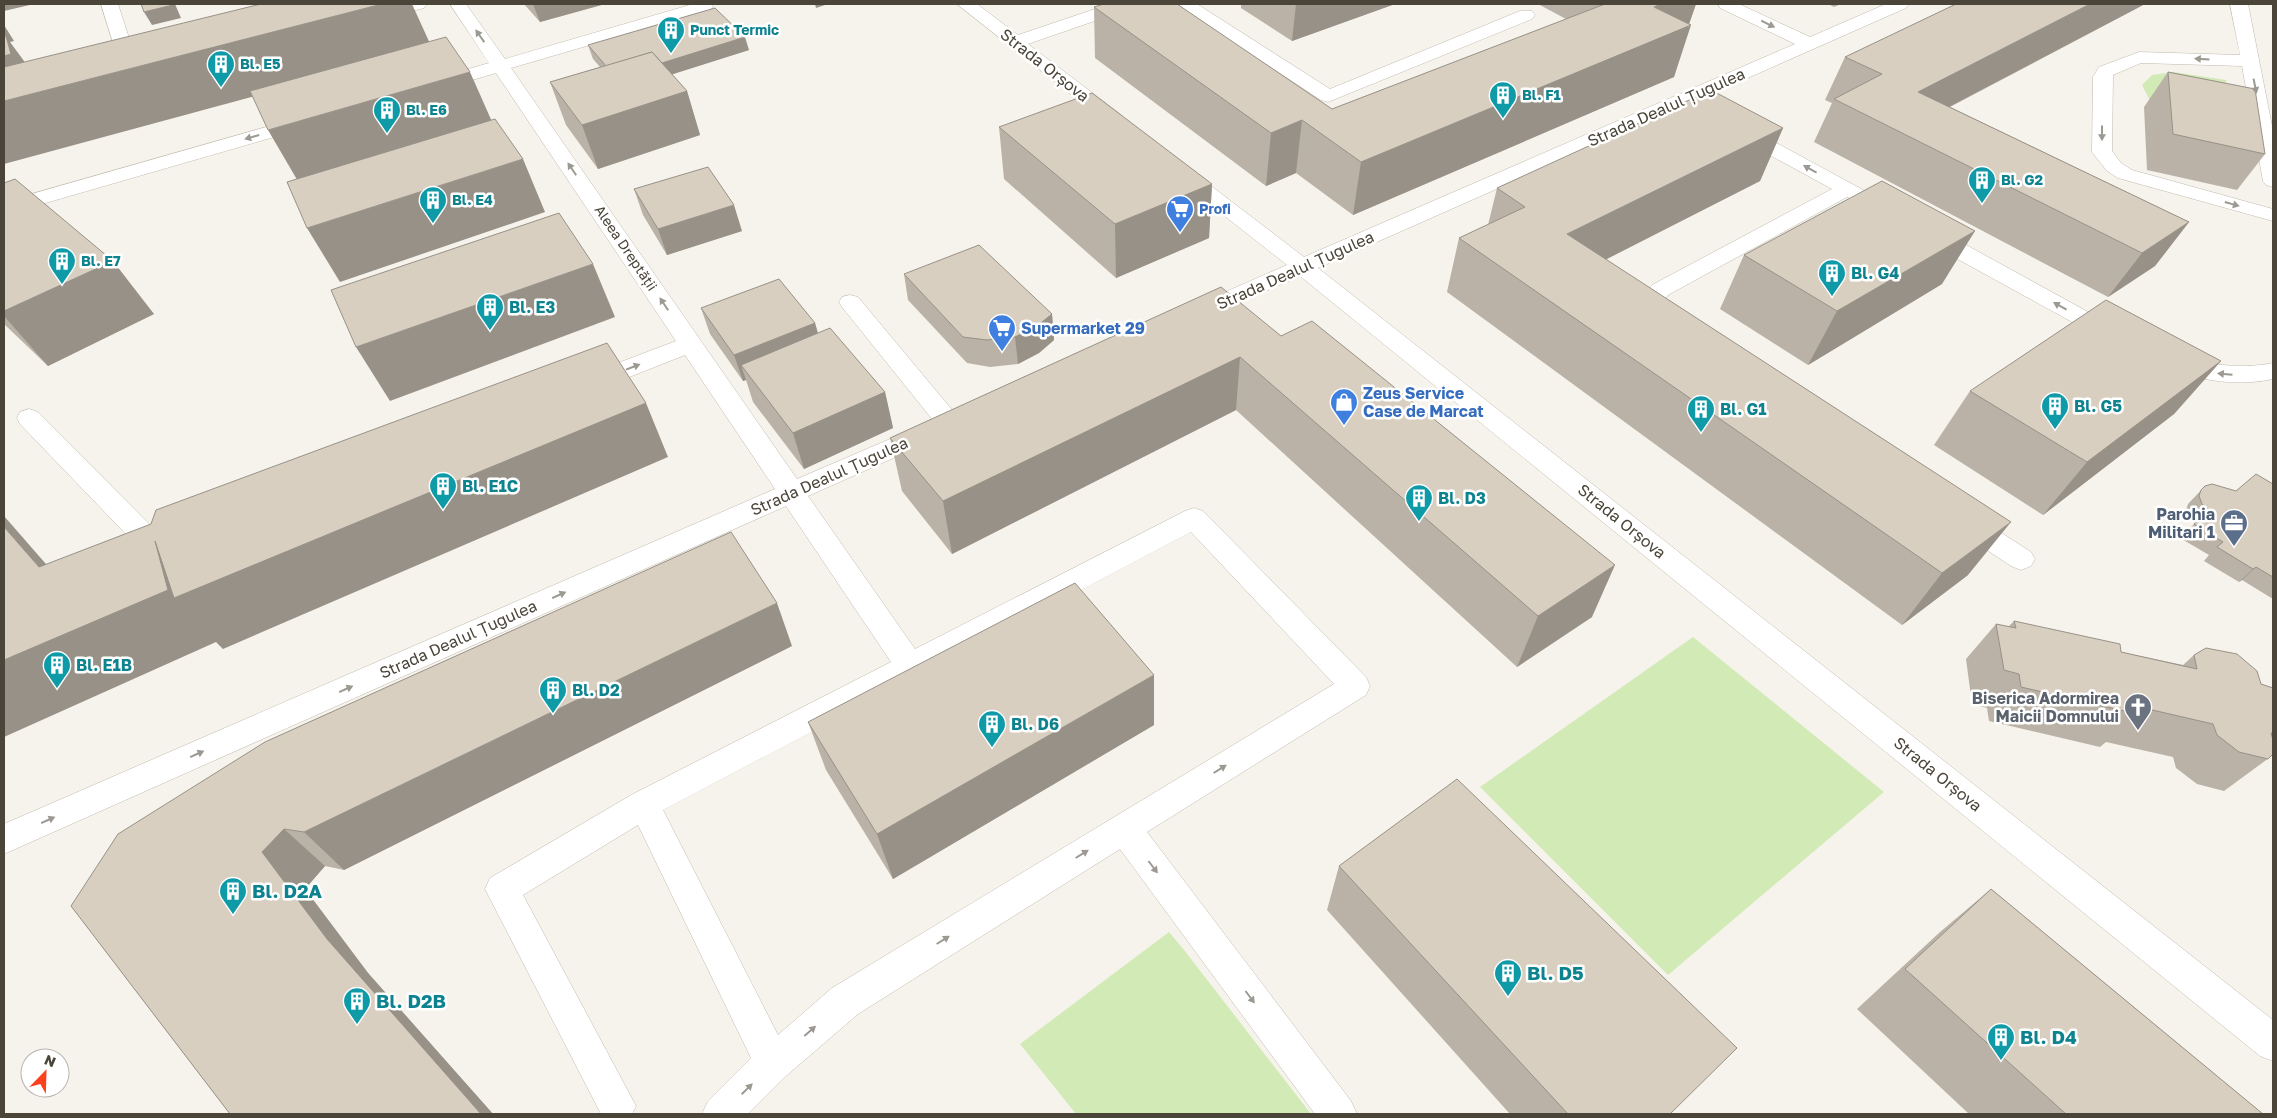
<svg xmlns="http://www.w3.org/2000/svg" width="2277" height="1118" font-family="'Golos Text',sans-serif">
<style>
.green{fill:#d2eab5}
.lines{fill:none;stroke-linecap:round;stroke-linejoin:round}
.minor-casing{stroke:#c2bbae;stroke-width:1}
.minor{fill:#fff;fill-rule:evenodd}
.wall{fill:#bab2a6}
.shaded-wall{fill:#979187}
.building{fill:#d8cfc1;stroke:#979187}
.oneway{fill:#9c9892}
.labels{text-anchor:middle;stroke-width:5;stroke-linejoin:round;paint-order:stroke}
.far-culture-label{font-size:14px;font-weight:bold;fill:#0d838f;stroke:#fff;text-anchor:start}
.far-shop-label{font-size:14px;font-weight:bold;fill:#366cbe;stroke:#fff;text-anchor:start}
.far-street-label{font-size:14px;fill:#4b4439;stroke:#fff}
.street-label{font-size:16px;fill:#4b4439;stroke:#fff}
.culture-label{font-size:16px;font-weight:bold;fill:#0d838f;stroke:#fff;text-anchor:start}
.shop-label{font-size:16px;font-weight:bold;fill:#366cbe;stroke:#fff;text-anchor:start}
.service-label{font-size:16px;font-weight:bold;fill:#4e5e75;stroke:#fff;text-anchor:end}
.worship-label{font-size:16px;font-weight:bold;fill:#5b616d;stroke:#fff;text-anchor:end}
.near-culture-label{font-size:19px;font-weight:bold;fill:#0d838f;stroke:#fff;text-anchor:start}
</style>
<rect width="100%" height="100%" fill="#f6f3ec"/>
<!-- green -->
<g class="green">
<path d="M2173,72L2226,80L2230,115L2149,99L2142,85L2152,75Z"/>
<path d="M1693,637L1884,792L1668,975L1480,787Z"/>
<path d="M1169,932L1184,950L1311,1114H1076L1020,1044Z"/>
</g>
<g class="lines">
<!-- minor casing -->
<g class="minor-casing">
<g id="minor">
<path d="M101,4H118L141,75L139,79L132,81L125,79L123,75Z"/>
<path d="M399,4H427L424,8L376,20L370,19L367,15L370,11Z"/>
<path d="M450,4H466L505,59L693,4H711L713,6L710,10L511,68L797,479L918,427L927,424L936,427L940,433L936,439L808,496L915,649L1185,511L1194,508L1203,511L1366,677L1370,686L1366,695L1147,832L1351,1101L1357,1114H1315L1120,849L858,1014L786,1076L748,1114H702L708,1101L751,1058L638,825L523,895L636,1106L632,1114H601L485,889L490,878L633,794L891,662L786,506L4,854V824L775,489L685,355L599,389L590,391L581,389L578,383L581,377L676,341L496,73L435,91L428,89L426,85L428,81L489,63ZM1191,532L1334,684L832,988L778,1035L663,810Z"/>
<path d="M957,4H977L1018,35L1110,4H1134L1132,8L1028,44L1120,114L1123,118L1120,122L1113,124L1106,122Z"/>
<path d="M1177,4H1197L1330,89L1520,11H1532L1535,15L1532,19L1328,102L1321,100L1180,8Z"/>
<path d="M1718,4H1739L1810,37L1886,4H1909L1906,8L1318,268L2273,1020V1061L2260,1056L1300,276L1207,317L1199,319L1191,317L1188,312L1191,307L1287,265L1175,177L1172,173L1175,169L1182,167L1189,169L1304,257L1795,44L1720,8Z"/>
<path d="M2230,4H2248L2273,131V187L2266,185L2263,181L2242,66L2141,63L2113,75L2112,151L2121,163L2132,170L2273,209V221L2118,178L2107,171L2092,152L2093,77L2099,67L2139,52L2240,55Z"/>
<path d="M305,116L312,118L315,122L312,126L4,215V202Z"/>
<path d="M1740,125L1747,127L1865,191L1868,195L1865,199L1858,201L1847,197L1668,295L1665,299L1664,307L1677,323L1673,328C1658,332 1639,320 1641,302C1643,296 1648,290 1652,285L1832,189L1733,135L1730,131L1733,127Z"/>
<path d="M1929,228L1937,229L2121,330L2125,335L2121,340L2113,343L2105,340L1921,239L1918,234L1921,229Z"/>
<path d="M850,295L858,297L958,417L961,423L958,429L949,432L940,429L842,307L839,302L842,297Z"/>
<path d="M2174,355C2208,364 2238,370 2273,363V379C2236,387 2201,380 2166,369L2162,363L2166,357Z"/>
<path d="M29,409L38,412L162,537L175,540L179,547L175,554L158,560L148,557L20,424L17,418L20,412Z"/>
<path d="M1963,511L1972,514L2031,552L2035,559L2031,566L2021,570L2011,566L1954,528L1950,521L1954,514Z"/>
</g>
</g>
<!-- minor -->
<use href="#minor" class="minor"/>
</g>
<!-- wall -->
<g class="wall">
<path d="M524,4H605L540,22Z"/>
<path d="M1241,4H1395L1292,41L1241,8Z"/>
<path d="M1538,4H1696L1689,24L1674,77L1353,215L1296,173L1266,186L1095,58L1094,7L1332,109L1566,19Z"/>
<path d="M1828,4H1841L1834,7Z"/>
<path d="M2145,4L1950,107L2189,222L2155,266L2108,297L1814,142L1832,103L1825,100L1845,57Z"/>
<path d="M588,45L749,50L672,74L687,91L700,135L598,169L566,125L550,82L600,67L593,59Z"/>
<path d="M2168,72L2265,154L2237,190L2147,170L2144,107Z"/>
<path d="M999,127L1212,184L1209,238L1116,278L1004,179Z"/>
<path d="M1783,128L1760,181L1606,259L1968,575L1902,625L1447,292L1459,238L1488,225L1497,188Z"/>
<path d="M4,183L154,314L48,366L4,324Z"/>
<path d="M634,189L742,231L667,255L643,215Z"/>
<path d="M1744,255L1942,284L1808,365L1720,309Z"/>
<path d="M904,274L1052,314L1054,340L1039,353L1018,364L990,367L967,363L908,300Z"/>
<path d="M701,308L815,323L818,333L885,392L893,428L804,469L753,402L746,380L743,381L710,334Z"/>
<path d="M1281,336L1592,617L1517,667L1236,410L952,554L902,491L890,438Z"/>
<path d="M2221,361L2174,414L2043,515L1934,445L1970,391Z"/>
<path d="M2273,484V599L2242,580L2239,582L2204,561L2209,555L2180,538L2195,523L2189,517L2186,510L2188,504L2205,486L2236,491Z"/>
<path d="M2014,621L2121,652L2183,665L2194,655L2261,684L2273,688V755L2224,791L2197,784L2176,768L2173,757L2106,742L2100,747L1989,721L1987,708L1972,704L1966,659L1996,624L2008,627Z"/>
<path d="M792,646L344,870L325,866L305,889L368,973L493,1114H230L71,906Z"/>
<path d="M808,722L1154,725L893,879L826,770Z"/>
<path d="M1339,866L1670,1114H1510L1327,910Z"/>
<path d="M1991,889L2263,1114H1969L1857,1009L1940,932Z"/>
</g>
<!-- shaded-wall -->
<g class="shaded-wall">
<path d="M4,4H34L4,11Z"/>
<path d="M173,4H175L181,18L152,25L144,12Z"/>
<path d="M382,4H412L432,48L4,164V101Z"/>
<path d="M533,4H605L540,22Z"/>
<path d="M815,4H828L816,8Z"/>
<path d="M1296,4H1395L1292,41Z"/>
<path d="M1661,4H1696L1688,27L1691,25L1674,77L1353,215L1361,162L1654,7Z"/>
<path d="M2090,4H2145L1901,132L1918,92Z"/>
<path d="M4,25L14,41L10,42L24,61L29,79L4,86Z"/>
<path d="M745,37L749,50L620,91L616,77Z"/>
<path d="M470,72L493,124L299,183L268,130Z"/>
<path d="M687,91L700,135L598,169L582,125Z"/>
<path d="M1302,120L1296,173L1266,186L1271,133Z"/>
<path d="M1783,128L1760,181L1550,288L1567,234Z"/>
<path d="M523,159L545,212L340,282L307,228Z"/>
<path d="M1212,184L1209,238L1116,278L1115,224Z"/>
<path d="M734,205L742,231L667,255L658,229Z"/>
<path d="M2189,222L2155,266L2108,297L2142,253Z"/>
<path d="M1975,231L1942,284L1808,365L1837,311Z"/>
<path d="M113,261L154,314L48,366L4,316V311Z"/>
<path d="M593,264L615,317L390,401L356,347Z"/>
<path d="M1052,314L1054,340L1039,353L1018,364L1015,337Z"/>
<path d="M815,323L822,349L741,365L746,380L743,381L734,355Z"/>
<path d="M1240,357L1236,410L952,554L943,501Z"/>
<path d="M2221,361L2174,414L2043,515L2087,462Z"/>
<path d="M885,392L893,428L804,469L793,433Z"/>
<path d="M646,403L668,457L223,649L216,642L4,737V660L155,541Z"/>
<path d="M4,516L94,619L39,567L4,527Z"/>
<path d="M2011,522L1968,575L1902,625L1942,573Z"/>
<path d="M1615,565L1592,617L1517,667L1538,616Z"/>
<path d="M2256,567L2242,580L2239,582L2253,569Z"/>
<path d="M777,603L792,646L344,870L304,832Z"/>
<path d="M1154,675V725L893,879L877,834Z"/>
<path d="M284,829L325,866L305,889L368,973L493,1114H481L327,939L262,852Z"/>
</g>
<!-- building -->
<g class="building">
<path d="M141,4H173V5L144,12Z"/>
<path d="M261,4H382L4,101V67Z"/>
<path d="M1104,4H1177L1332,109L1605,4H1661L1654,7L1691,25L1361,162L1302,120L1271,133L1094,7Z"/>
<path d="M1956,4H2090L1918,92L2189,222L2142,253L1834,99L1882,74L1845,57Z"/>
<path d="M715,8L745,37L662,63L652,52L606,66L588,45Z"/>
<path d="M6,36L11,54L4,56V37Z"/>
<path d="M446,37L470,72L268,130L250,91Z"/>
<path d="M652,52L687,91L582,125L550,82Z"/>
<path d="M2168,72L2255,89L2265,154L2173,134Z"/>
<path d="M1711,90L1783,128L1567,234L2011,522L1942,573L1459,238L1525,207L1497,188Z"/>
<path d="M1092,93L1212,184L1115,224L999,127Z"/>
<path d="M495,119L523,159L307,228L287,182Z"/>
<path d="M708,167L734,205L658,229L634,189Z"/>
<path d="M15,179L113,261L4,311V183Z"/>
<path d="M1882,181L1975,231L1837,311L1744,255Z"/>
<path d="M559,213L593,264L356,347L331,290Z"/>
<path d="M979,245L1052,314L1037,326L1015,337L987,340L963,337L904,274Z"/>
<path d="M779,279L815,323L734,355L701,308Z"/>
<path d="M1221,287L1281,336L1312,321L1615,565L1538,616L1240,357L943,501L890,438Z"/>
<path d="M2106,300L2221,361L2087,462L1970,391Z"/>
<path d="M830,328L885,392L793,433L741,365Z"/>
<path d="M607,343L646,403L174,598L155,541L168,590L4,660V527L39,567L151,524L156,510Z"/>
<path d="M2256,474L2273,484V577L2256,567L2253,569L2217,547L2223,542L2194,524L2210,511L2202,504L2199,496L2201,490L2205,486L2212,484L2236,491Z"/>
<path d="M731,532L777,603L304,832L284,829L262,852L327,939L481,1114H230L71,906L118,834L265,742Z"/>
<path d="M1075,583L1154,675L877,834L808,722Z"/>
<path d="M2014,621L2120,644L2121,652L2197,669L2194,655L2206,648L2237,654L2257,671L2261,684L2273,688V733H2271L2273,740V754L2268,759L2239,752L2217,735L2213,724L2135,706L2137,714L2021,687L2019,674L2004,670L1996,624L2016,628Z"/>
<path d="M1457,779L1737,1048L1670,1114H1568L1339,866Z"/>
<path d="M1991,889L2263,1114H2066L1905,969Z"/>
</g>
<!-- one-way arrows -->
<defs><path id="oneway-solid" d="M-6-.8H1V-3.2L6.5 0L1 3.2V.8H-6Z" transform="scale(1.25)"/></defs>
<g class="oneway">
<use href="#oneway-solid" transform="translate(1768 24) rotate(26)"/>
<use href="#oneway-solid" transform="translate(480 36) rotate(-125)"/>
<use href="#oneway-solid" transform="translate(2202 59) rotate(-177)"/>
<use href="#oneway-solid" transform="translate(2255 86) rotate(79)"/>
<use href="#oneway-solid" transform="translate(2102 133) rotate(90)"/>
<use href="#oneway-solid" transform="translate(252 137) rotate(164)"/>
<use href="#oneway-solid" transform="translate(572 169) rotate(-124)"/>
<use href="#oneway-solid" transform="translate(1810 169) rotate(-151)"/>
<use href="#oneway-solid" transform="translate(2232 204) rotate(16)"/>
<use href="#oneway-solid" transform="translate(664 304) rotate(-124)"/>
<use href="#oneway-solid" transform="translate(2060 306) rotate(-151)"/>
<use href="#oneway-solid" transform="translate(633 367) rotate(-21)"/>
<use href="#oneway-solid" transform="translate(2225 374) rotate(-175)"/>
<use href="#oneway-solid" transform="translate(559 595) rotate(-24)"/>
<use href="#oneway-solid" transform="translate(346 689) rotate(-24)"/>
<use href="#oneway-solid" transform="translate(197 754) rotate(-24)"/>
<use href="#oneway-solid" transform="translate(1220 769) rotate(-32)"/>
<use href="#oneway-solid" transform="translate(48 820) rotate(-24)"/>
<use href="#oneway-solid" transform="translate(1082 854) rotate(-32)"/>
<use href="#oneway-solid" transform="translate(1153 867) rotate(53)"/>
<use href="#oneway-solid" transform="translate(943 940) rotate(-32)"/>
<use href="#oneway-solid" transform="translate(1250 997) rotate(53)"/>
<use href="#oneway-solid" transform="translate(810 1031) rotate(-41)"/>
<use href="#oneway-solid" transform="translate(747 1089) rotate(-44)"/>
</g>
<!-- icons -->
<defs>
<g id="building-pin" transform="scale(1.4375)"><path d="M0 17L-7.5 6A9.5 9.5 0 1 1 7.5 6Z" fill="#0f9aa8" stroke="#fff"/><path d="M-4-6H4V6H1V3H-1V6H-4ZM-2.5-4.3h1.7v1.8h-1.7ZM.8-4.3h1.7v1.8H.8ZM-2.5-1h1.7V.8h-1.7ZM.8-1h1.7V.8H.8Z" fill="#fff"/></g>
<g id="supermarket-pin" transform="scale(1.4375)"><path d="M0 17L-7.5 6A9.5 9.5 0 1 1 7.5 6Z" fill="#3f7fe0" stroke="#fff"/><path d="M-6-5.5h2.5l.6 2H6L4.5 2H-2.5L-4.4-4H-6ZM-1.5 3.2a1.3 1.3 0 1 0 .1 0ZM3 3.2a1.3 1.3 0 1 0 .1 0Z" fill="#fff"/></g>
<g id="shop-pin" transform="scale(1.4375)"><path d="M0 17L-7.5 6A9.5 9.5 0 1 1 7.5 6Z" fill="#3f7fe0" stroke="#fff"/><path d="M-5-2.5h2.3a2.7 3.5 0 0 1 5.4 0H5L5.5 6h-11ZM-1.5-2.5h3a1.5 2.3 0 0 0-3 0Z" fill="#fff"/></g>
<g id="office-pin" transform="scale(1.4375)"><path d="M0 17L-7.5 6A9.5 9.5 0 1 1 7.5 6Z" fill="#5c6f8a" stroke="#fff"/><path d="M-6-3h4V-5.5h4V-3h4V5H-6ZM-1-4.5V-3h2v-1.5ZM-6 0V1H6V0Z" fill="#fff"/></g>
<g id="church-pin" transform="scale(1.4375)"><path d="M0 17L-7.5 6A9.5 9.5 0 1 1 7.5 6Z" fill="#6b7280" stroke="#fff"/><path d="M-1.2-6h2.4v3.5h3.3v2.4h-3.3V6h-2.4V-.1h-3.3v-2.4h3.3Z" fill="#fff"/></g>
</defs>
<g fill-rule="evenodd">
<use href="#building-pin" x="671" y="30"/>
<use href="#building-pin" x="221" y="64"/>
<use href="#building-pin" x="1503" y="95"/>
<use href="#building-pin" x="387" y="110"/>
<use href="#building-pin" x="1982" y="180"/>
<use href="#building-pin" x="433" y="200"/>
<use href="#supermarket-pin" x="1180" y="209"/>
<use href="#building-pin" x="62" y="261"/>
<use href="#building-pin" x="1832" y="273"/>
<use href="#building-pin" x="490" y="307"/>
<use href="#supermarket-pin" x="1002" y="328"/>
<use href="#shop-pin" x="1344" y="402"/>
<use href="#building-pin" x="2055" y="406"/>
<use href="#building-pin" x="1701" y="409"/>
<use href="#building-pin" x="443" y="486"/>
<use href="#building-pin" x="1419" y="498"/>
<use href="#office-pin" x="2234" y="523"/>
<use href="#building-pin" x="57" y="665"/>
<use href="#building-pin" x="553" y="690"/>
<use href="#church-pin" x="2138" y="707"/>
<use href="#building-pin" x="992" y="724"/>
<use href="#building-pin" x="233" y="891"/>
<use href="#building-pin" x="1508" y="973"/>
<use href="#building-pin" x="357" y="1001"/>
<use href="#building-pin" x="2001" y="1037"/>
</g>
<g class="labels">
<!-- far-culture labels -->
<g class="far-culture-label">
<text x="690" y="35">Punct Termic</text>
<text x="240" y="69">Bl. E5</text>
<text x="1522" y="100">Bl. F1</text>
<text x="406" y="115">Bl. E6</text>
<text x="2001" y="185">Bl. G2</text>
<text x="452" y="205">Bl. E4</text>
<text x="81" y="266">Bl. E7</text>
</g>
<!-- far-shop labels -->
<g class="far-shop-label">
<text x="1199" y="214">Profi</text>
</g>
<!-- far-street labels -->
<g class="far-street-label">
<text transform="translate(626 248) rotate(56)" y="5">Aleea Dreptății</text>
</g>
<!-- street labels -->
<g class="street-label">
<text transform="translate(1045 65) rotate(38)" y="6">Strada Orșova</text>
<text transform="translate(1666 107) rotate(-24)" y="6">Strada Dealul Țugulea</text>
<text transform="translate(1295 270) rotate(-24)" y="6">Strada Dealul Țugulea</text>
<text transform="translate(829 476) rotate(-24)" y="6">Strada Dealul Țugulea</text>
<text transform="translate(1622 521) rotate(39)" y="6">Strada Orșova</text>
<text transform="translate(458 639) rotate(-24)" y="6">Strada Dealul Țugulea</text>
<text transform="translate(1938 774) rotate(39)" y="6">Strada Orșova</text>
</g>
<!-- culture labels -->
<g class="culture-label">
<text x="1851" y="279">Bl. G4</text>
<text x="509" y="313">Bl. E3</text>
<text x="2074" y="412">Bl. G5</text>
<text x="1720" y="415">Bl. G1</text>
<text x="462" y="492">Bl. E1C</text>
<text x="1438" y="504">Bl. D3</text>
<text x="76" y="671">Bl. E1B</text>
<text x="572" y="696">Bl. D2</text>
<text x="1011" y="730">Bl. D6</text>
</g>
<!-- shop labels -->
<g class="shop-label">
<text x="1021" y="334">Supermarket 29</text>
<text x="1363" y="399">Zeus Service<tspan x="1363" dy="18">Case de Marcat</tspan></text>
</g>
<!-- service labels -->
<g class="service-label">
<text x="2215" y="520">Parohia<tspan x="2215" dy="18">Militari 1</tspan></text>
</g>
<!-- worship labels -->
<g class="worship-label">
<text x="2119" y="704">Biserica Adormirea<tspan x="2119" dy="18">Maicii Domnului</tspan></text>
</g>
<!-- near-culture labels -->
<g class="near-culture-label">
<text x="252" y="898">Bl. D2A</text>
<text x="1527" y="980">Bl. D5</text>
<text x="376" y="1008">Bl. D2B</text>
<text x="2020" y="1044">Bl. D4</text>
</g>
</g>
<!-- border -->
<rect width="2277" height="1118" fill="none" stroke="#4b4439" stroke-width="10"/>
<!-- north arrow -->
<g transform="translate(45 1073) rotate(23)"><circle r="24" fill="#ffffff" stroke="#b7b4b0"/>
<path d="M0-4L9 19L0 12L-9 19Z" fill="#fc3f1d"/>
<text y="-8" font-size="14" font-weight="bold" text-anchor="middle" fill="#4b4439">N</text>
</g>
</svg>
